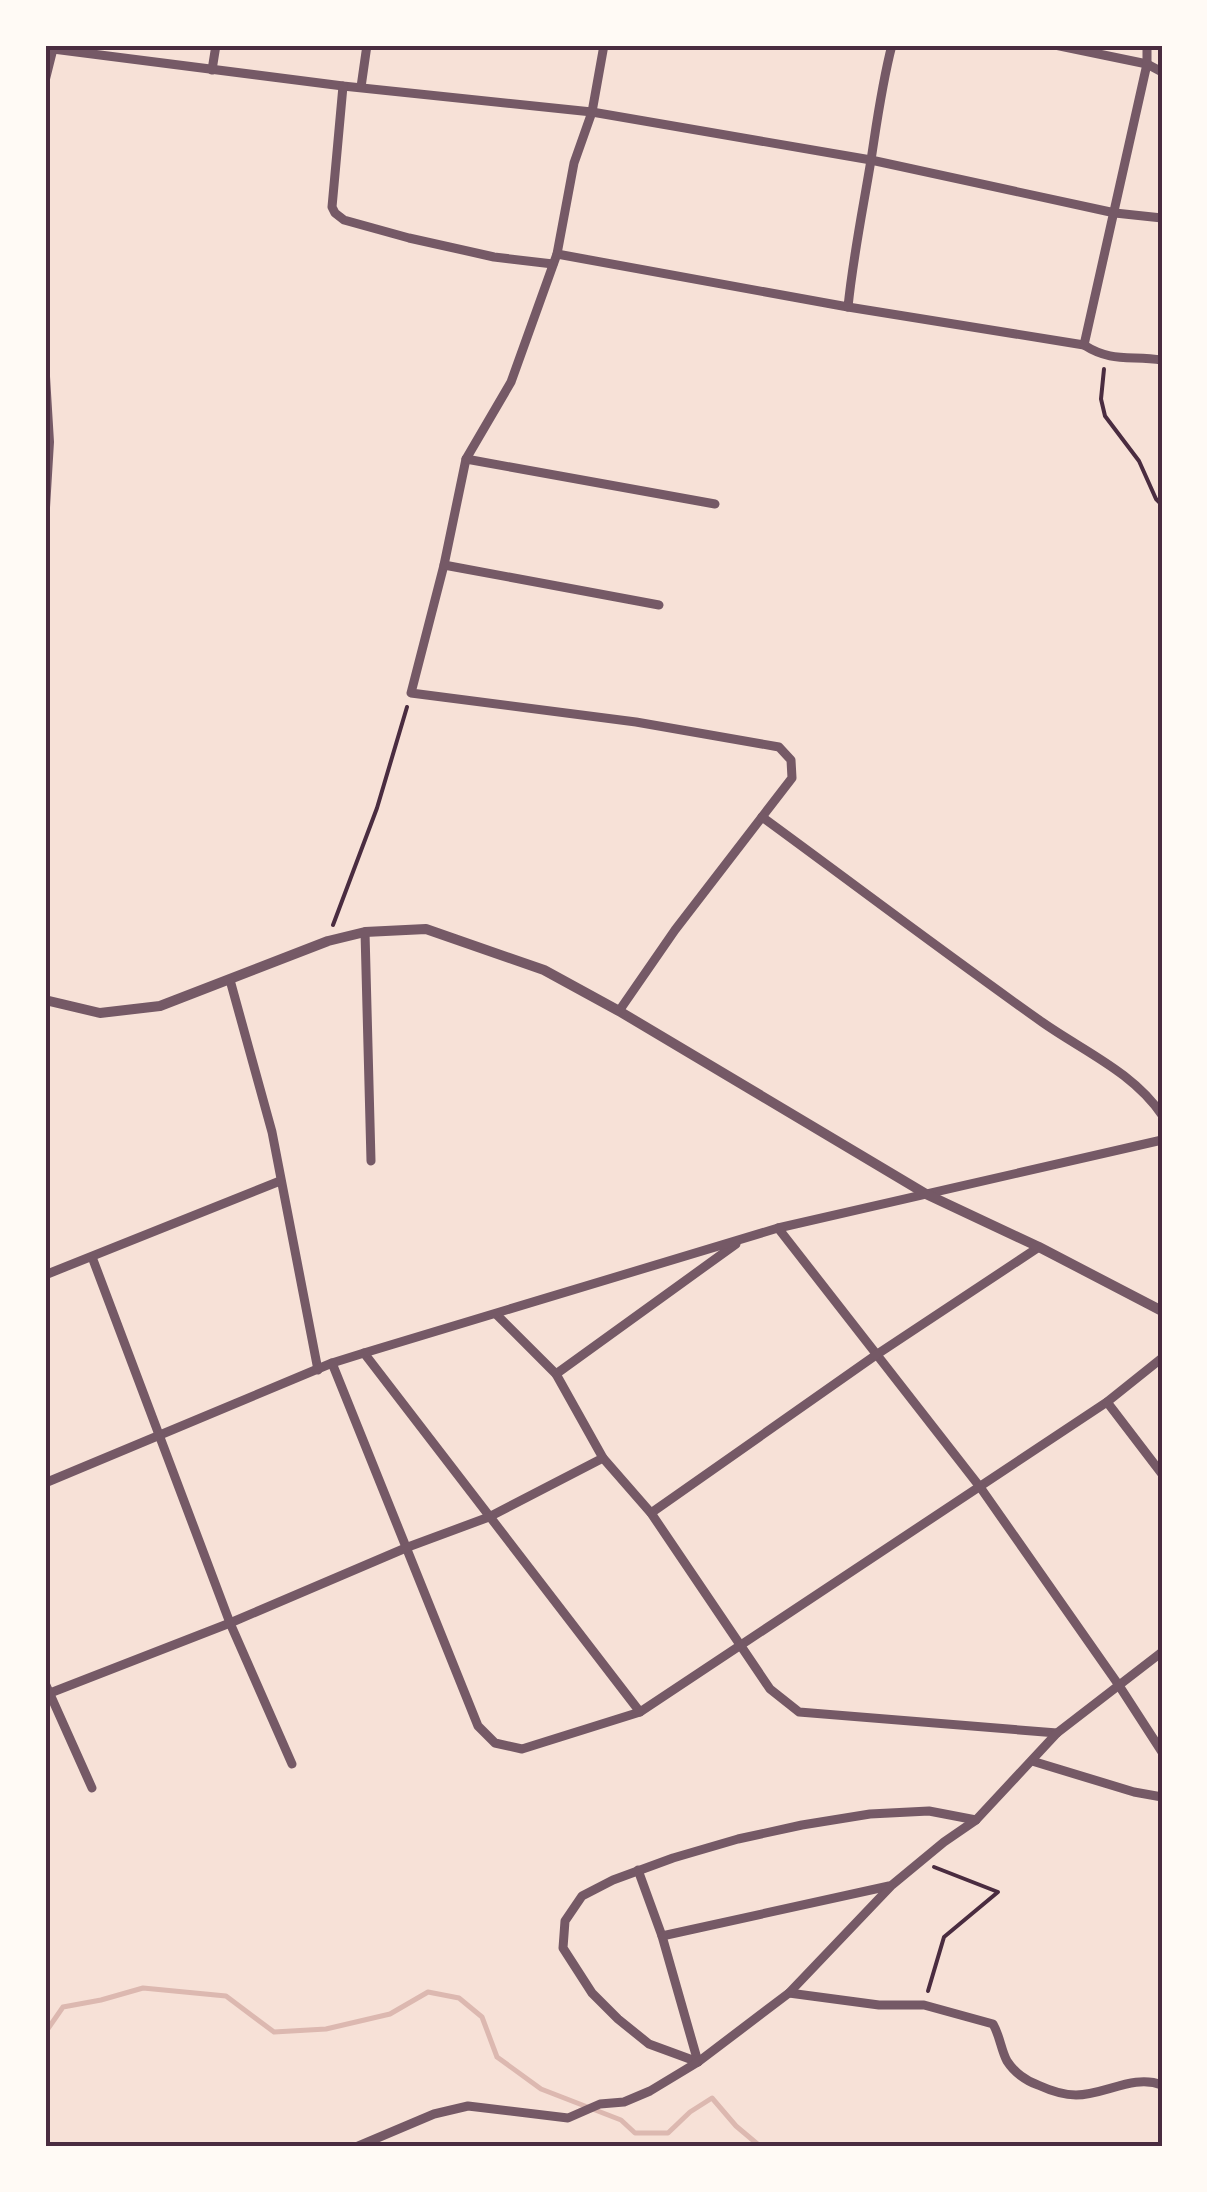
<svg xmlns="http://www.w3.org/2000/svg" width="1207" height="2192" font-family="'Work Sans',sans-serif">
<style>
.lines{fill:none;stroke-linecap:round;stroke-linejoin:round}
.stream{stroke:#dcb8b0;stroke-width:5}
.path{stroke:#4a2c40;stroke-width:4}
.service{stroke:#755966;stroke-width:4}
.minor{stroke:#755966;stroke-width:9}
.tertiary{stroke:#755966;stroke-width:10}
.neatline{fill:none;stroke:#4a2c40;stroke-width:4}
</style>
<rect width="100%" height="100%" fill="#f7e1d7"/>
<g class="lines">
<!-- stream -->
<path class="stream" d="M45,2033L63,2007L101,2000L143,1988L226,1996L274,2032L326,2029L390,2014L428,1992L459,1998L482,2017L497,2057L541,2089L621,2120L635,2133H668L690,2112L712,2098L736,2126L761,2147"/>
<!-- path -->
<g class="path">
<path d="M1104,369L1101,399L1105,416L1139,461L1156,499L1162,505"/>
<path d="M333,925L377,808L407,707"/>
<path d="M928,1991L944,1937L998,1892L934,1867"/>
</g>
<!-- service -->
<path class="service" d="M45,327L52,442L45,557"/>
<!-- minor -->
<g class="minor">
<path d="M604,45L592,112L574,163L557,254L511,382L466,459L444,565L411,693L636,722L779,747L791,760L792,778L675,930L619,1011"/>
<path d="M1055,45L1147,64L1162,72"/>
<path d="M53,49L343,86L592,112L871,160L1115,213L1162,218"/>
<path d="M212,70L216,45"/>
<path d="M45,81L54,45"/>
<path d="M343,86L332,207L335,213L344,220L409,238L494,257L553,264"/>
<path d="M361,87L367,45"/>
<path d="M557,254L848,307C853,257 863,209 871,160C877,121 882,83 892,45"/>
<path d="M848,307L1084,345C1112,363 1131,355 1162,360"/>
<path d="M1084,345L1147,64V45"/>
<path d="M466,459L715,504"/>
<path d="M444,565L659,605"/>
<path d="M762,817C855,885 947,955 1042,1022C1083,1051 1133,1072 1162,1115"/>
<path d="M365,932L371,1161"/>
<path d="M230,980L272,1132L318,1370"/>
<path d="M778,1228L980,1487L1118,1684L1162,1752"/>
<path d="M92,1257L230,1623L292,1764"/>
<path d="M45,1275L280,1181"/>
<path d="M496,1314L556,1374L603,1458L651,1513L770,1689L799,1712L1057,1733"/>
<path d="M364,1353L640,1712"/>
<path d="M332,1363L478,1726L495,1743L522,1749L640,1712L1107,1402L1162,1358"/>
<path d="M556,1374L736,1244"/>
<path d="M1107,1402L1162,1474"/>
<path d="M45,1483L332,1363L364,1353L778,1228L1162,1140"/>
<path d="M651,1513L876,1355L1039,1247"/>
<path d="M45,1683L92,1788"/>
<path d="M45,1695L230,1623L408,1547L489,1517L603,1458"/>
<path d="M1032,1761L1134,1792L1162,1797"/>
<path d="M638,1870L662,1936L698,2062"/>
<path d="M662,1936L889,1886"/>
<path d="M789,1993L879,2005H924L993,2024C1000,2036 1001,2050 1007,2061C1014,2072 1026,2081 1038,2085C1049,2090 1064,2095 1076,2095C1105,2095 1133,2074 1162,2085"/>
<path d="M698,2062L649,2044L618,2019L592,1993L563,1948L565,1921L582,1896L613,1880L673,1858L738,1839L802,1825L870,1814L929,1811L976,1820"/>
<path d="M356,2147L434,2114L468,2106L568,2118L600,2104L624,2102L650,2091L698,2062L789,1993L892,1885L944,1842L976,1820L1057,1733L1162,1652"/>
</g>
<!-- tertiary -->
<path class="tertiary" d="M45,1000L100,1013L160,1006L328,941L365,932L426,929L544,970L619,1011L926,1194L1039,1247L1162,1311"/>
</g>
<!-- border -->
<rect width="1207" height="2192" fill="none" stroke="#fffaf5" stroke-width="95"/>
<rect x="48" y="48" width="1112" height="2096" class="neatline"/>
</svg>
